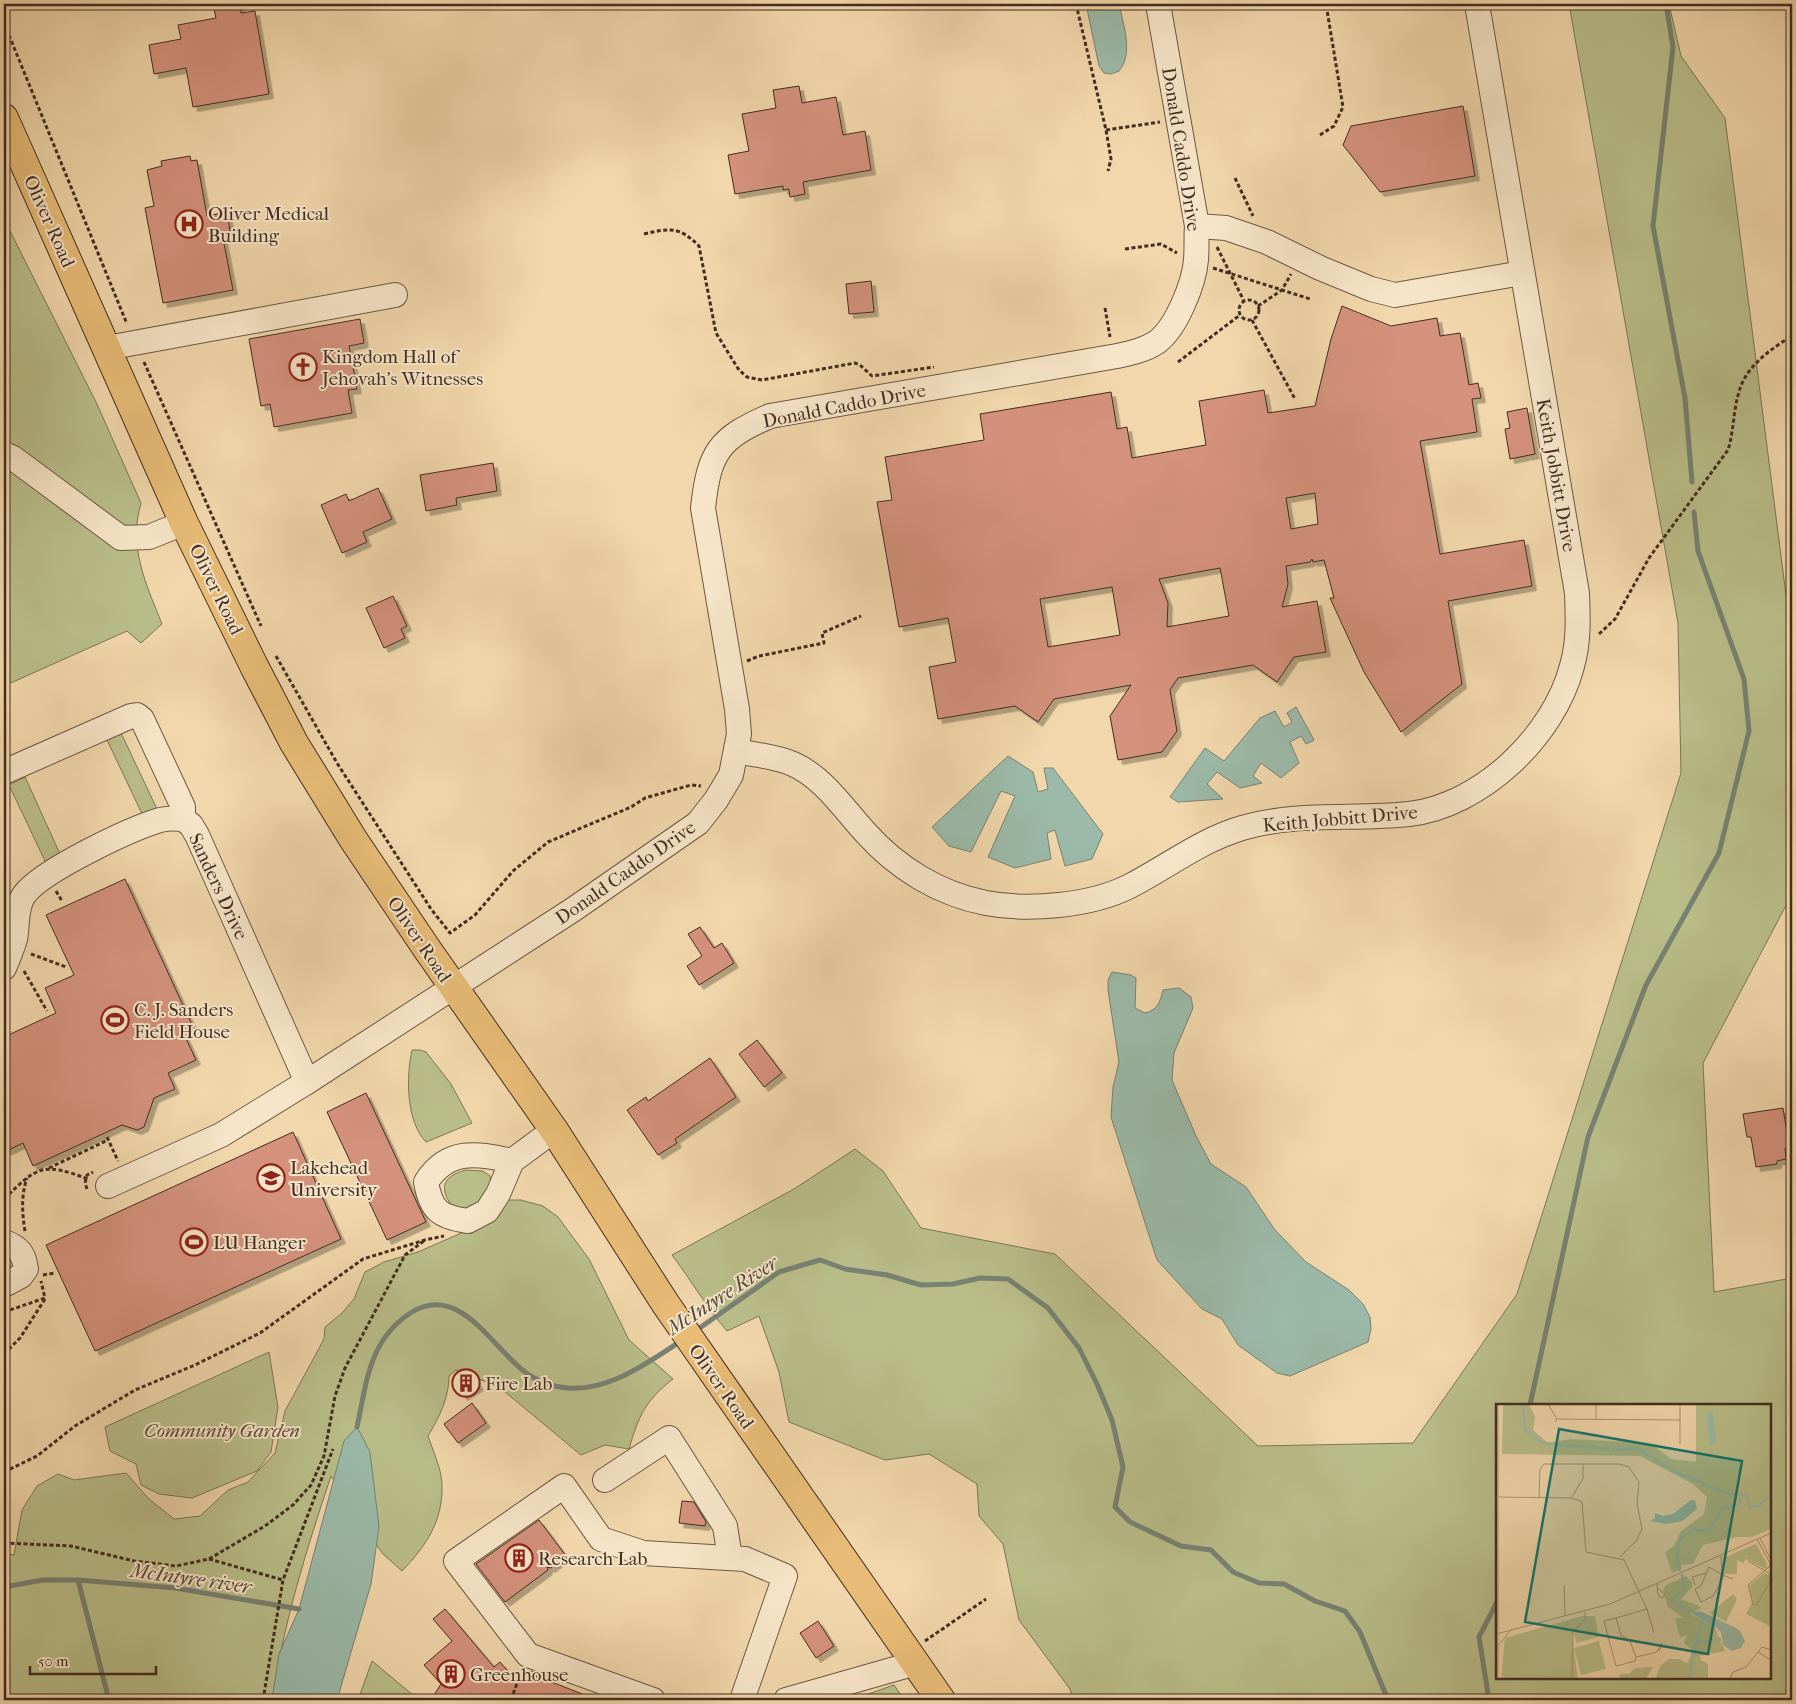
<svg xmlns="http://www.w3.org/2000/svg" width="1796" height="1704" font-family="'IM FELL French Canon',serif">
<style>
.green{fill:#b9be89;stroke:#7e7656;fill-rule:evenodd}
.water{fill:#9bbaa9;stroke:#788273}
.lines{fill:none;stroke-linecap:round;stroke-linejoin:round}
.stream{stroke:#788273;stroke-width:5}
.building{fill:#d4917b;stroke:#432d22;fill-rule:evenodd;filter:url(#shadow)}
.minor-casing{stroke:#6e5844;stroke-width:26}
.major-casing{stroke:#432d22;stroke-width:30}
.path{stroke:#432d22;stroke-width:3;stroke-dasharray:4 2.5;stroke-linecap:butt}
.minor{stroke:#f6e5c8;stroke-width:24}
.major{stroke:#e8bc76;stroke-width:28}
.labels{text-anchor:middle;stroke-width:4;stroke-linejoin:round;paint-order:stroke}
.street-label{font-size:19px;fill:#432d22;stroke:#f6e5c8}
.poi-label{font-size:19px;fill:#432d22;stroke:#f6e5c8;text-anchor:start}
.park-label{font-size:19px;font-style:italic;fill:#5b4a37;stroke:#f6e5c8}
.water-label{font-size:20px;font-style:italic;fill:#55493d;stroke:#f6e5c8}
.inset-river{fill:none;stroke:#9bbaa9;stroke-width:2.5}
.inset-road{fill:none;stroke:#ab9374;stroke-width:1}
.view{fill:#0f766e;fill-opacity:0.15;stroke:#0f766e;stroke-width:2.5}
.inset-edge{fill:none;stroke:#432d22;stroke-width:2.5}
</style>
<defs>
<filter id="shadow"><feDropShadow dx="4.5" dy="4.5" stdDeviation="0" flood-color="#0004"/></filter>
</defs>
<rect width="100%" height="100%" fill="#f1d7ab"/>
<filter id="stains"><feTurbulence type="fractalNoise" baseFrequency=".004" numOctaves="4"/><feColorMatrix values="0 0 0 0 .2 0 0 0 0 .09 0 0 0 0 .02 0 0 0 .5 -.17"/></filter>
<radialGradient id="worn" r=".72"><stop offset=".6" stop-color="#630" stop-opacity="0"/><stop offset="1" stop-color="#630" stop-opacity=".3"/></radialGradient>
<!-- green -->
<g class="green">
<path d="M1569,4H1669L1681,56L1725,118L1792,642V894L1703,1063L1714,1292L1792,1278V1700H1073L1070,1689L1019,1620L1003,1544L979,1516L977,1484L929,1454L885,1460L789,1422L779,1372L759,1316L727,1331C707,1308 691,1280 672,1255L794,1189L855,1149L883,1171L921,1228L1055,1254L1258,1446L1413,1443L1517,1294L1681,773L1678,623ZM1770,1405V1678H1497V1405Z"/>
<path d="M4,219L96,402L141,503C128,547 146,584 162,624L141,643L127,631L4,686Z"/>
<path d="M121,733L157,809L143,816L107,740Z"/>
<path d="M25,777L60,854L45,861L9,785Z"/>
<path d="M420,1050L426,1052L451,1084L472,1123L426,1142C406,1121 406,1078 412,1050Z"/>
<path d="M466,1170L483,1171L490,1176L492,1187L487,1196L467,1212L455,1210C439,1190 440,1177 466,1170Z"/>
<path d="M508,1200H521L543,1206L558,1217L589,1259L629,1340L673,1379C645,1401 639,1415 629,1449L605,1445L581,1455L499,1387L456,1370L449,1376C449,1398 439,1418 428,1436C433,1451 442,1470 442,1485C443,1521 426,1546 402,1571L382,1553L331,1476C306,1551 284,1621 272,1700H4V1553L14,1555L22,1510L37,1486L58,1474L74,1480L126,1473L149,1499L174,1519L200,1516L228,1490L248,1482L275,1453L285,1411L324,1339L325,1327L342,1313L354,1299L365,1272L384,1262L418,1252L498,1217Z"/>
<path d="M4,1249L16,1266L4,1275Z"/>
<path d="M269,1352L278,1407L271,1452L257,1471L192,1498L159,1494L141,1485L136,1464L110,1451L105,1427Z"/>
<path d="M372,1661L419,1700H358Z"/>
<path d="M894,1685L904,1700H851Z"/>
</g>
<!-- water -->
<g class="water">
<path d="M1086,4H1119C1123,24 1134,53 1119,71L1111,74L1104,73L1099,66Z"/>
<path d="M1296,707L1314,740L1306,744L1301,736L1290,742L1299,763L1281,778L1261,763L1253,776L1262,783L1240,788L1217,772L1207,784L1223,799L1178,802L1170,797L1205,748L1224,761L1260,718L1275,711L1284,727L1292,722L1287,713Z"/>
<path d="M1008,756L1033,772L1038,792L1048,789L1044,768H1053L1103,834L1092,859L1065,866L1055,830L1047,833L1051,859L1015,868L988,857L1015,796L1001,791L971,852L949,846L932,827Z"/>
<path d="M1112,972L1131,975L1136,978L1135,1008L1145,1013C1158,1010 1160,1002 1163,990L1179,988L1191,997L1193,1008L1174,1053L1172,1080L1196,1136L1211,1164L1246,1187L1275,1230L1306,1262L1349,1290L1363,1304L1370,1317L1371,1329L1368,1342L1290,1376L1277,1373L1238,1345L1222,1319L1202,1309L1157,1260L1111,1117L1113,1087L1119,1062L1108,990V980Z"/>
<path d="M357,1427L370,1452L379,1527L371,1584L337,1700H272L279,1654L299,1609L344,1441Z"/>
</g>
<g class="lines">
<!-- stream -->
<g class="stream">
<path d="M1666,4L1673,47L1653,226L1685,398L1692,482"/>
<path d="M694,1332L779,1272L820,1260L845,1269L887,1275L921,1285L953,1284L980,1278L1008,1279L1048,1308L1079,1348L1097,1384L1112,1420L1123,1467L1115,1507L1130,1522L1181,1546L1211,1550L1233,1572L1259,1583L1284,1584L1315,1601L1345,1611L1360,1632L1388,1700"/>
<path d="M1530,1405L1588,1137L1646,985L1719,853L1749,731L1744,679L1698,551L1694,512"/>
<path d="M357,1427C367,1381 369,1339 412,1312C465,1280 498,1362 538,1380C544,1383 553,1386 560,1387C604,1395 646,1364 681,1341"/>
<path d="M78,1580L175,1588L299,1609"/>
<path d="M4,1587L43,1580H78L109,1700"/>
<path d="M1489,1700L1479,1637L1497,1602"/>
</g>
</g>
<!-- building -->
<g class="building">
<path d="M213,4H240L241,13L255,11L269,94L193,107L186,68L154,74L149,45L181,39L178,25L216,18Z"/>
<path d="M799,86L802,103L836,97L843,135L865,131L871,170L803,182L805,194L790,197L789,189L783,190V186L735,194L728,155L749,151L742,114L776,108L773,90Z"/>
<path d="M1463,106L1475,176L1380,192L1343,145L1351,126Z"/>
<path d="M190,156L191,161L197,160L207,216L227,212L230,231L222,233L233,290L163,303L145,208L154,206L147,170L162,166L161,161Z"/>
<path d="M871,281L874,312L849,314L846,284Z"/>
<path d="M1342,306L1391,326L1437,318L1440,336L1460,333L1469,385L1478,383L1481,398L1472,399L1477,432L1420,441L1440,554L1524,540L1532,586L1448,601L1462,684L1401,732L1364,672L1330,598H1334L1324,560L1313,562L1312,559L1310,562L1286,566L1288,584L1282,607L1317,601L1326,652L1294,657L1277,682L1253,665L1178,678L1170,690L1177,731L1162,752L1118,760L1110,716L1131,685L1054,699L1038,722L1015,706L938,719L929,667L956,662L948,618L899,627L877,502L892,500L885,457L984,440L980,414L1111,392L1117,429L1127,427L1132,458L1206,445L1199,401L1264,390L1268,413L1315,406L1331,339ZM1315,493L1318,524L1291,529L1286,498ZM1220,568L1229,616L1167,627L1168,603L1159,579ZM1112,587L1120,635L1048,647L1040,599Z"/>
<path d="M360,319L364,343L349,346L357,389L348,390L352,413L274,427L270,404L261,406L249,339Z"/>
<path d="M1527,408L1535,454L1510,459L1505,429L1510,428L1507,412Z"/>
<path d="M493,463L497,491L456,498L457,505L426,511L420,475Z"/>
<path d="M378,488L392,519L363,532L367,542L342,553L321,505L346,494L349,501Z"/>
<path d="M393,596L407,626L401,629L405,638L384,648L366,608Z"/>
<path d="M125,879L193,1027L183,1032L196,1060L168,1073L175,1089L154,1098L144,1127L137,1130L122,1125L33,1166L23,1143L4,1152V1037L56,1013L45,988L74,975L46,915Z"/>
<path d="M700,927L714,948L722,943L734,963L699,985L687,966L702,956L688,934Z"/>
<path d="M757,1040L782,1073L764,1087L739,1054Z"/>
<path d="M710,1058L736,1097L675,1139L677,1143L658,1155L627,1110L646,1097L648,1101Z"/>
<path d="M366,1093L426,1222L387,1240L327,1112Z"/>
<path d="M1783,1108L1788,1139L1787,1148H1785L1786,1159L1777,1161V1164L1756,1167L1751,1137H1747L1743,1114Z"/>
<path d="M293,1132L341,1239L95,1351L46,1245Z"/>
<path d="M469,1370L479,1386L463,1396L453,1380Z"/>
<path d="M472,1403L486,1423L458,1443L444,1424Z"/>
<path d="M682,1501L694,1502L706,1522L705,1526L679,1523Z"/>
<path d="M539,1520L566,1556L551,1568L547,1567L548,1570L505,1602L476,1564Z"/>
<path d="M445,1609L494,1667L500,1662L517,1682L532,1671L536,1676L598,1700H431L441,1684L424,1665L452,1641L433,1619Z"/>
<path d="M818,1621L834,1646L816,1658L800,1633Z"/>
</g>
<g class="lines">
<!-- minor casing -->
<g class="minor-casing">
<g id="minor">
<path d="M1197,226L1226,228L1267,242L1320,268L1371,289L1395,295L1522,273"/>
<path d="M107,348L395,295"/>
<path d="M4,454L13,458L121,538L149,537L184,523"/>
<path d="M736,751C755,755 775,756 793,764C823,777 844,809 865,832C897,868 939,894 986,903C1028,911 1091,906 1130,886C1169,866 1199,841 1242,828C1297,812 1353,820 1409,814C1481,806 1554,736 1572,666C1579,642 1578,618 1577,593L1477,4"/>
<path d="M4,772L131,716L137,715L142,719L183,807V819"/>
<path d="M4,968C8,959 12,949 15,939C18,925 15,908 24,895C41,871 130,829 160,820C168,818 175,818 183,819L191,825L197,835L307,1082L574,909L698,823L716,800L731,775L739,734L737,709L703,508C709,452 719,438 770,416L1117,356C1131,353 1145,350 1157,342C1176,328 1194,284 1196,260C1197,249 1196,237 1197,226L1158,4"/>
<path d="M512,1161L498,1194L487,1211L468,1221C439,1217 431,1210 426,1182C448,1148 477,1153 512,1161L554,1130"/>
<path d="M108,1186L221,1135L307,1082"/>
<path d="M4,1242C19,1247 24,1254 26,1269L21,1276L4,1285"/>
<path d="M605,1480L669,1438L725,1526L730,1558"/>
<path d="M653,1700L528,1655L456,1561L564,1486L601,1539L643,1553L745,1559L785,1576L742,1700"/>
<path d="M786,1700L916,1663"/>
</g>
</g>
<!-- major casing -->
<g class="major-casing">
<path id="major" d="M4,118L184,523L254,666L294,743L353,839L427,949L554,1130L665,1303L941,1700"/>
</g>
<!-- path -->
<g class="path">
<path d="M1076,4L1106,130L1111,159L1108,171"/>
<path d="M4,23L127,324"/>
<path d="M1106,130L1160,122"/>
<path d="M1320,135L1334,126L1343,107L1326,4"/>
<path d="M1235,178L1253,216"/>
<path d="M644,234C670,228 679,226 699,246L716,333L739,370L747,377L762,380L855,363L860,365L872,376L934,367"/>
<path d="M1217,247L1244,301"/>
<path d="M1125,249L1161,244L1177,253"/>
<path d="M1213,268L1310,299"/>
<circle cx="1249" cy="310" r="10"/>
<path d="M1258,306L1282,290L1291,274"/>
<path d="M1105,308L1110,337"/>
<path d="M1252,320L1295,399"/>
<path d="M144,362L261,626"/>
<path d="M1178,362L1240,315"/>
<path d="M1599,634L1615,619L1649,558L1728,450C1734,431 1733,411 1739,392C1745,367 1772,348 1792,336"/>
<path d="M276,656L337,763L431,909L450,933L475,915L513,871L548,842L631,807L645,798L691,785L701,786"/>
<path d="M747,661L759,656L824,643L822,633L861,616"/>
<path d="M56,891L62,901"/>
<path d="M31,954L66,967"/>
<path d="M24,971L47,1011"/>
<path d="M107,1137L118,1161"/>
<path d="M49,1168L108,1140"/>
<path d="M87,1189L85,1183L87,1175L93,1172"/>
<path d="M4,1199C38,1166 42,1162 88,1179"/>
<path d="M25,1231C22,1213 21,1195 27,1178"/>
<path d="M43,1275L55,1273"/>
<path d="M4,1312L45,1298L41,1281"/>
<path d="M4,1354L20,1338L45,1299"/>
<path d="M4,1472L37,1456L75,1426L135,1390L195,1365L260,1333L363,1259L425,1240L444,1236"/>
<path d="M4,1543L71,1546L134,1561L176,1566L209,1559L265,1526L293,1505L311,1485L324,1456L335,1396L345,1368L405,1255L425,1240"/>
<path d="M209,1559L283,1580"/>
<path d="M925,1641L986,1599"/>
<path d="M263,1700L283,1580L333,1449"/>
<path d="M511,1700L521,1672"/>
</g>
<!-- minor -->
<use href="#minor" class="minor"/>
<!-- major -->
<use href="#major" class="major"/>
</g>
<!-- icons -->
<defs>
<g id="hospital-ring" transform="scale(1.4375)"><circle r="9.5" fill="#f6e5c8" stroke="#8f2418" stroke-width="1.5"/><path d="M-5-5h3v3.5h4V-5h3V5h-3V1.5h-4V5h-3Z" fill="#8f2418"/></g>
<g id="church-ring" transform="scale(1.4375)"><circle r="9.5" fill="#f6e5c8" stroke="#8f2418" stroke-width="1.5"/><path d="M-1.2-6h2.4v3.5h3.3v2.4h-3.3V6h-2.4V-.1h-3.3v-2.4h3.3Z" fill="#8f2418"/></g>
<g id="stadium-ring" transform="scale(1.4375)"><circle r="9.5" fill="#f6e5c8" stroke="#8f2418" stroke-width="1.5"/><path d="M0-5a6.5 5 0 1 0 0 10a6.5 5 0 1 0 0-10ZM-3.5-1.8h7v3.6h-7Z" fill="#8f2418"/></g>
<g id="university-ring" transform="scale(1.4375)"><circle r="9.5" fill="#f6e5c8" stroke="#8f2418" stroke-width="1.5"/><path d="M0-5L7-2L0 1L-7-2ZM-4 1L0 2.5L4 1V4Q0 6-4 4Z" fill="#8f2418"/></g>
<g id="building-ring" transform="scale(1.4375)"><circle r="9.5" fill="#f6e5c8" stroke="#8f2418" stroke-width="1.5"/><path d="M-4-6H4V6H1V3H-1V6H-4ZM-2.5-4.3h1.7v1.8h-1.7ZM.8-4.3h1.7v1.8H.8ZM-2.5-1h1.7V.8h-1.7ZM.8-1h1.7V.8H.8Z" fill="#8f2418"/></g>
</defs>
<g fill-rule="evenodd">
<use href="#hospital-ring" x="189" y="224"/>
<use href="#church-ring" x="303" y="367"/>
<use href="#stadium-ring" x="115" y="1020"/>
<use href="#university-ring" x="271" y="1178"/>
<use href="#stadium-ring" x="194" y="1242"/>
<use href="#building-ring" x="466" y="1383"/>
<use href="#building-ring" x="519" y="1558"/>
<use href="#building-ring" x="451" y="1674"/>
</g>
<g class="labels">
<!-- street labels -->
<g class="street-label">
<text transform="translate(1182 149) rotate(81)" y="7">Donald Caddo Drive</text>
<text transform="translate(50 221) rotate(66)" y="7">Oliver Road</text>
<text transform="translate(844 405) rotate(-11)" y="7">Donald Caddo Drive</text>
<text transform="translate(1557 475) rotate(80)" y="7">Keith Jobbitt Drive</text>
<text transform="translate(217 589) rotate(64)" y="7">Oliver Road</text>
<text transform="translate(1340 818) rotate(-5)" y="7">Keith Jobbitt Drive</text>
<text transform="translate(625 872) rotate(-35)" y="7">Donald Caddo Drive</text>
<text transform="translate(219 886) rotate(65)" y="7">Sanders Drive</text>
<text transform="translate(420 939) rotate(56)" y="7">Oliver Road</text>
<text transform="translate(722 1386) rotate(55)" y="7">Oliver Road</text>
</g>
<!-- poi labels -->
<g class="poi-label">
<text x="208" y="220">Oliver Medical<tspan x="208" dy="22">Building</tspan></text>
<text x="322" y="363">Kingdom Hall of<tspan x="322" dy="22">Jehovah's Witnesses</tspan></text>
<text x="134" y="1016">C. J. Sanders<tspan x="134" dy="22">Field House</tspan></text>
<text x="290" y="1174">Lakehead<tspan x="290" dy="22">University</tspan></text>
<text x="213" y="1249">LU Hanger</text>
<text x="485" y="1390">Fire Lab</text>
<text x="538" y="1565">Research Lab</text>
<text x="470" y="1681">Greenhouse</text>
</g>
<!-- park labels -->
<g class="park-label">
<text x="222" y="1437">Community Garden</text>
</g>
<!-- water labels -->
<g class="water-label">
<text transform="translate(722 1295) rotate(-33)" y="7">McIntyre River</text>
<text transform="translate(191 1578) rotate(8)" y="7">McIntyre river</text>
</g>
</g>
<!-- overview -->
<g transform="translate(1496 1404)">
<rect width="275" height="275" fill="#f1d7ab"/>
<path d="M7,0H33L39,13L37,26L52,39L74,35L154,39L175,55L200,58V1L275,0V125L256,133H241L207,141L197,160L185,161L186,165L176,169L169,148L178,142L184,128L208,110L211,93L197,80L144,52L6,50ZM260,140L271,160L270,165L250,155L247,159L241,156V170H228L227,154ZM268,169L275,171V223L250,210L256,198L253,182ZM190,172L196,178V183L185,195L203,202L205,204L194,210L218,221L229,247L204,252L205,256L212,260V275H159L165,261L173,255H183L191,259L195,251L196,246L188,239L191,231L184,233L179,214H187L172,203L167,186L170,181ZM237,190L241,195L230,218L214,209ZM86,212H99L103,233L80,239L79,232L76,231L82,275H5L9,234ZM103,237L110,265L85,271L78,244ZM157,263L150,275H123L124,270H133L139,264Z" fill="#b9be89"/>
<path d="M217,8L220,37L214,42L211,9ZM195,96H199L201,105L186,117L170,120L154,117L159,114V109L167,112L177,110ZM189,206L206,208L238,223L244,227L249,237L245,244L236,247L227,241L225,228L217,221Z" fill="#9bbaa9"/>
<path class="inset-river" d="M27,0L29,26L46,39L113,45M116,46L141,44L181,69L233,90L251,91L254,103L262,102L275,91M184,167L180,154L185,134L198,126L212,127L227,104L244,100L246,91M186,170L188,184L177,197L189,206M200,239L207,216M193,275L200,239L225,235"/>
<path class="inset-road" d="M52,0L61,15M100,0V16M59,18L61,15L184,16M184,40V0M3,93L76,94L86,98L90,148L128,156L151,205L120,214L125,231L134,237L140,253L158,249L164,246L166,239L161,247M76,93L87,74V60M43,94L44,65L48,60H123L133,63L143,78L141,100L146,125L140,137L124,153M264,134L275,156M261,135L275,161M225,152V157L227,171V174L217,192L205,198L199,185L205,182L213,163L227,171L236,175L237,173M252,157L275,170M275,161L252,181L257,201L261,200L275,176M161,180L162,191L166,194L169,191L163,185M68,181L69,212M199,181L196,173L210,169M151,205L158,229M120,214L108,217L120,262L139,257L140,253M0,230L114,200L275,129M1,243L15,226M262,248L275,256M2,275V0M76,275L77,228L89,215V208M234,275L237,268L250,263L266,243L275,246"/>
<path class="view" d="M63,25L246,57L212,250L29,218Z"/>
<rect width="275" height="275" class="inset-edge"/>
</g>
<!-- margin -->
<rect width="1796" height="1704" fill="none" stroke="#f1d7ab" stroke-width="20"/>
<rect x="5" y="5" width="1786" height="1694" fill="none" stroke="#432d22" stroke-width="2.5"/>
<rect x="10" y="10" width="1776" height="1684" fill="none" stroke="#432d22"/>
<!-- scale -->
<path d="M30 1666v8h126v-8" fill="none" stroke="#432d22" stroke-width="2.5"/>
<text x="38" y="1666" font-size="15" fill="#432d22" stroke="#f6e5c8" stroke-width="4" paint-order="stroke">50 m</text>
<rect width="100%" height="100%" filter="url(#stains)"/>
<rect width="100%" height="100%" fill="url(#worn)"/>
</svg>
